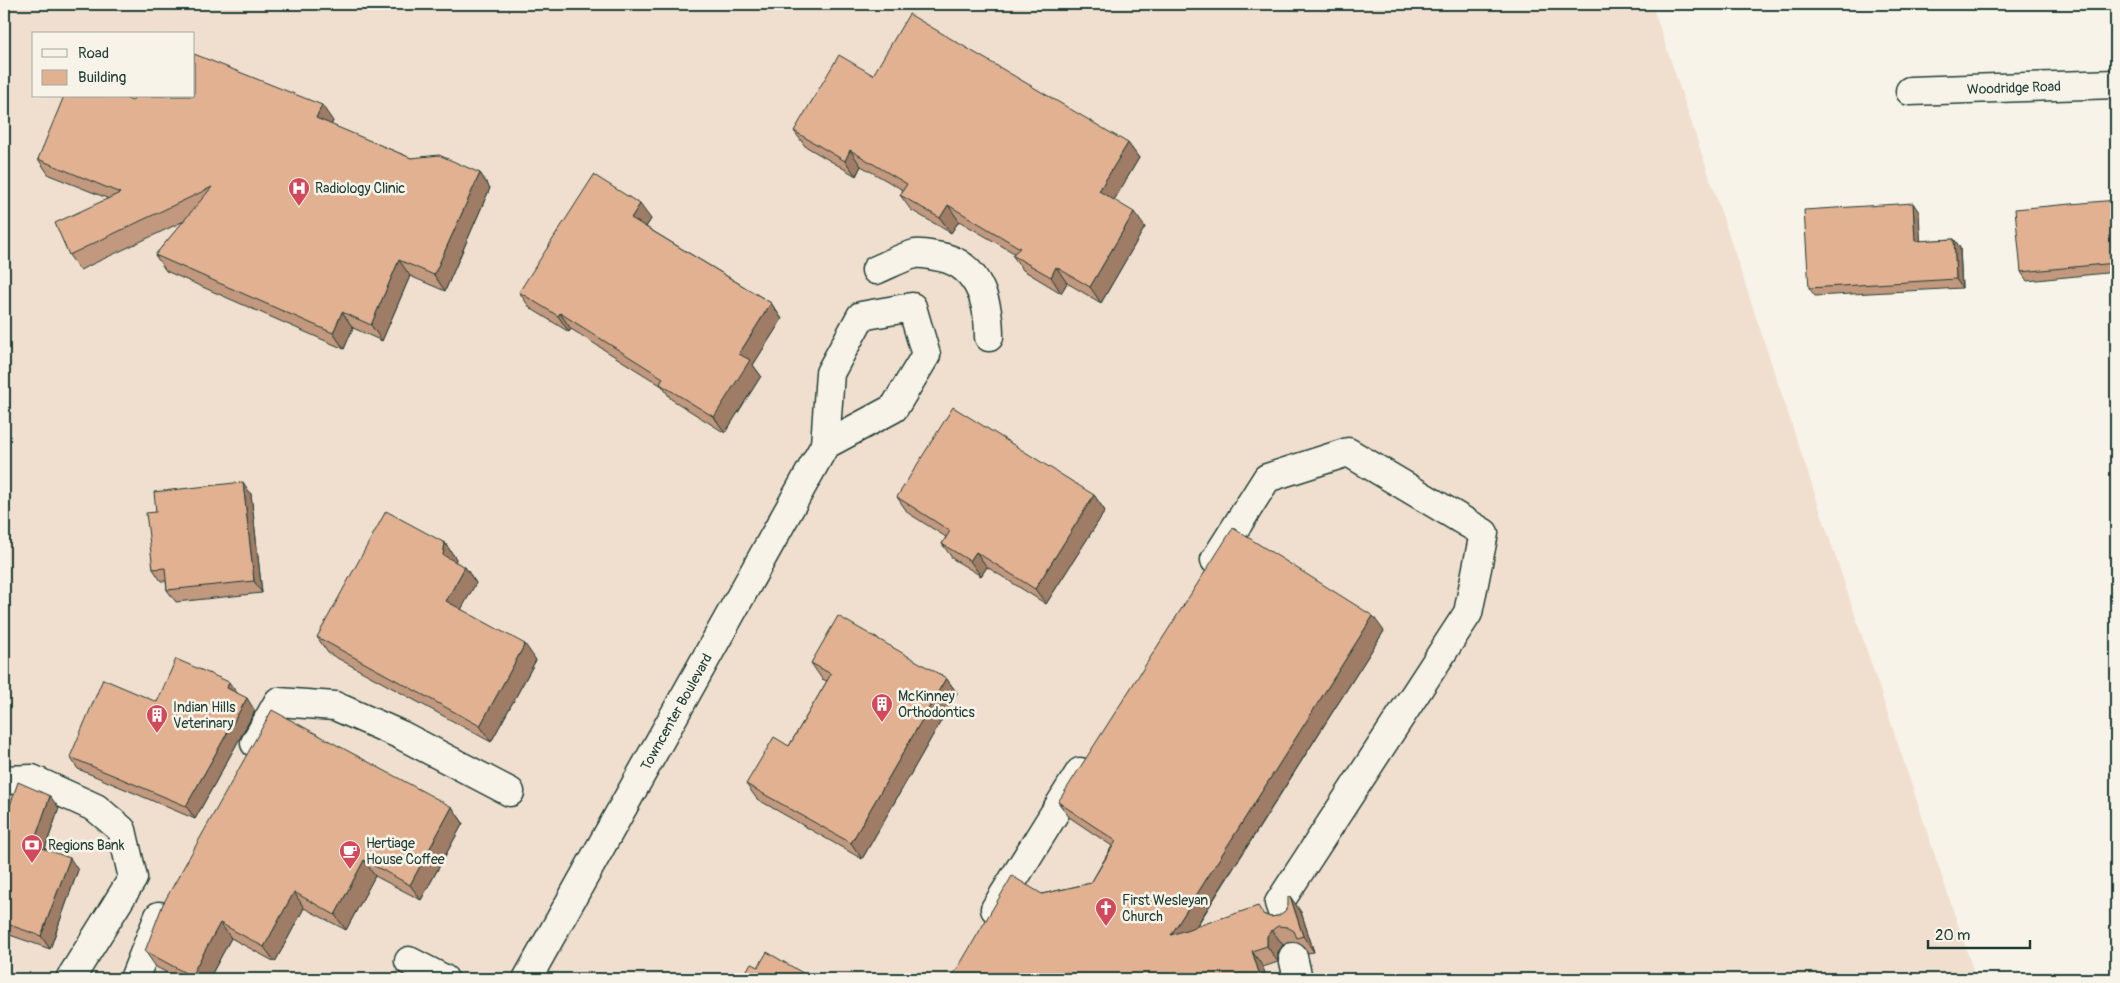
<svg xmlns="http://www.w3.org/2000/svg" width="2120" height="983" font-family="Pangolin,sans-serif">
<style>
.built{fill:#f0dfce;fill-rule:evenodd}
.lines{fill:none;stroke-linecap:round;stroke-linejoin:round}
.minor-casing{stroke:#1f3d34;stroke-width:31}
.minor{stroke:#f7f3e8;stroke-width:28}
.wall{fill:#c2987e;stroke:#1f3d34}
.shaded-wall{fill:#9e7c66;stroke:#1f3d34}
.building{fill:#e1b192;stroke:#1f3d34}
.labels{text-anchor:middle;stroke-width:5;stroke-linejoin:round;paint-order:stroke}
.street-label{font-size:14px;fill:#1f3d34;stroke:#f7f3e8}
.poi-label{font-size:14px;fill:#1f3d34;stroke:#f7f3e8;text-anchor:start}
</style>
<rect width="100%" height="100%" fill="#f7f3e8"/>
<filter id="ink" filterUnits="userSpaceOnUse"><feTurbulence type="fractalNoise" baseFrequency=".02" numOctaves="2"/><feDisplacementMap in="SourceGraphic" scale="10" xChannelSelector="R" yChannelSelector="G"/><feConvolveMatrix kernelMatrix="1 2 1 2 8 2 1 2 1" color-interpolation-filters="sRGB"/></filter>
<g filter="url(#ink)">
<!-- built -->
<path class="built" d="M4,4H1652L1976,979H4ZM34,34H194V96H34Z"/>
<g class="lines">
<!-- minor casing -->
<g class="minor-casing">
<g id="minor">
<path id="s1" d="M1910,91L2116,84"/>
<path d="M876,270C888,265 902,257 915,254C921,253 929,255 935,256C977,261 989,300 989,337"/>
<path d="M912,307L926,355L894,408L825,445L830,373L861,316Z"/>
<path d="M1215,560L1267,478L1348,452L1484,533L1468,613L1279,903L1284,917"/>
<path d="M255,743L278,702L335,706L401,735L510,792"/>
<path d="M4,780L32,779L96,808L122,830L133,878L70,979"/>
<path d="M995,909L1080,772"/>
<path d="M1293,957L1298,979"/>
<path d="M409,961L444,979"/>
<path d="M134,979L159,916"/>
<path id="s2" d="M527,979L825,445"/>
</g>
</g>
<!-- minor -->
<use href="#minor" class="minor"/>
</g>
<!-- wall -->
<g class="wall">
<path d="M873,75L1128,143L1139,158L1114,200L1145,227L1101,303L1067,283L1061,293L1023,270L1012,255L1014,253L959,221L951,233L911,210L900,195L903,190L861,166L856,176L805,146L794,131Z"/>
<path d="M132,101L333,121L331,125L411,158L480,173L490,188L445,291L410,276L382,341L353,328L344,349L166,271L155,255L184,221L80,270L69,255L107,198L49,175L38,159Z"/>
<path d="M2116,200V272L2027,281L2021,272Z"/>
<path d="M1919,212L1920,241L1954,239L1960,248L1962,288L1815,296L1809,288Z"/>
<path d="M651,219L646,227L771,303L782,319L753,365L761,376L725,433L671,399L662,386L571,329L569,332L530,308L519,292Z"/>
<path d="M251,494L262,593L176,602L167,590L166,581H161L153,569L156,512Z"/>
<path d="M1094,495L1105,511L1046,604L987,567L981,576L953,559L942,544L946,537L908,513L897,497Z"/>
<path d="M445,543L456,559L455,562L465,567L476,583L461,609L536,660L491,742L328,653L317,637Z"/>
<path d="M1384,631L1197,926L1263,914L1270,917L1278,916L1301,912L1314,952L1308,953L1303,945L1298,942H1289L1283,945L1278,952V962L1263,967L949,977L1042,894L1091,883L1112,846L1069,817L1058,802Z"/>
<path d="M811,663L946,678L957,693L862,859L757,799L746,784L789,746L827,681L822,679Z"/>
<path d="M237,693L255,711L195,819L78,769L70,757L157,702Z"/>
<path d="M452,807L463,823L421,900L375,876L346,930L304,908L275,962L231,938L209,979H179L156,967L145,951Z"/>
<path d="M59,808L45,849L78,870L50,949L4,933V823Z"/>
</g>
<!-- shaded-wall -->
<g class="shaded-wall">
<path d="M322,105L333,121L327,134L316,118Z"/>
<path d="M1128,143L1139,158L1110,207L1099,191Z"/>
<path d="M850,150L861,166L856,176L845,161Z"/>
<path d="M480,173L490,188L445,291L434,275Z"/>
<path d="M1913,203L1919,212L1921,250L1915,241Z"/>
<path d="M640,204L651,219L642,233L631,218Z"/>
<path d="M948,205L959,221L951,233L940,218Z"/>
<path d="M1134,212L1145,227L1101,303L1090,287Z"/>
<path d="M1954,239L1960,248L1962,288L1956,279Z"/>
<path d="M399,260L410,276L382,341L371,325Z"/>
<path d="M1056,267L1067,283L1061,293L1051,277Z"/>
<path d="M771,303L782,319L753,365L761,376L725,433L714,417L739,354Z"/>
<path d="M342,312L353,328L344,349L333,333Z"/>
<path d="M560,313L571,329L569,332L558,316Z"/>
<path d="M243,482L251,494L262,593L254,581Z"/>
<path d="M1094,495L1105,511L1046,604L1035,589Z"/>
<path d="M445,543L456,559L454,571L443,555Z"/>
<path d="M976,552L987,567L981,576L970,561Z"/>
<path d="M465,567L476,583L457,617L446,601Z"/>
<path d="M1373,616L1384,631L1181,950L1171,935Z"/>
<path d="M525,644L536,660L491,742L480,726Z"/>
<path d="M946,678L957,693L862,859L851,843Z"/>
<path d="M229,682L238,694L227,688Z"/>
<path d="M247,698L255,711L195,819L186,806Z"/>
<path d="M50,796L59,808L42,857L33,845Z"/>
<path d="M452,807L463,823L421,900L410,885Z"/>
<path d="M70,858L78,870L50,949L41,936Z"/>
<path d="M364,860L375,876L346,930L335,915Z"/>
<path d="M294,892L304,908L275,962L264,947Z"/>
<path d="M1290,896L1301,912L1314,952L1303,936Z"/>
<path d="M220,923L231,938L209,979H194L191,976Z"/>
<path d="M1272,930L1283,945L1278,952V962L1267,946V936Z"/>
<path d="M1252,951L1263,967L1267,979H1261Z"/>
</g>
<!-- building -->
<g class="building">
<path d="M909,14L1128,143L1099,191L1134,212L1090,287L1056,267L1051,277L1012,255L1020,248L948,205L940,218L900,195L907,184L850,150L845,161L794,131L839,55L873,75Z"/>
<path d="M194,54L322,105L316,118L411,158L439,155L480,173L434,275L399,260L371,325L342,312L333,333L155,255L212,187L69,255L55,223L120,193L38,159L64,96H120L132,101L135,96H194Z"/>
<path d="M594,175L640,204L631,218L771,303L739,354L750,360L714,417L660,384L663,378L560,313L558,316L519,292Z"/>
<path d="M2116,200V263L2021,272L2015,209Z"/>
<path d="M1913,203L1915,241L1954,239L1956,279L1809,288L1804,210Z"/>
<path d="M953,407L1094,495L1035,589L976,552L970,561L942,544L950,531L897,497Z"/>
<path d="M243,482L254,581L167,590L165,568L153,569L146,513L156,512L154,492Z"/>
<path d="M386,511L445,543L443,555L465,567L446,601L525,644L480,726L317,637Z"/>
<path d="M1233,528L1373,616L1171,935L1258,906L1263,914L1270,917L1278,916L1285,911L1288,905V897L1290,896L1303,936L1297,938L1294,931L1287,927L1278,926L1272,930L1267,936V946L1252,951L1261,979H941L949,977L956,971L1012,876L1042,894L1091,883L1116,841L1058,802Z"/>
<path d="M838,616L946,678L851,843L746,784L774,737L789,746L831,674L811,663Z"/>
<path d="M176,659L229,682L227,688L247,698L186,806L70,757L103,679L157,702Z"/>
<path d="M272,710L452,807L410,885L364,860L335,915L294,892L264,947L220,923L191,976L145,951L163,904Z"/>
<path d="M18,782L50,796L33,845L70,858L41,936L4,923V823Z"/>
<path d="M767,952L813,979H742L751,963L758,967Z"/>
</g>
</g>
<!-- icons -->
<defs>
<g id="hospital-pin" transform="scale(1.125)"><path d="M0 17L-7.5 6A9.5 9.5 0 1 1 7.5 6Z" fill="#d1495b" stroke="#f7f3e8"/><path d="M-5-5h3v3.5h4V-5h3V5h-3V1.5h-4V5h-3Z" fill="#fff"/></g>
<g id="building-pin" transform="scale(1.125)"><path d="M0 17L-7.5 6A9.5 9.5 0 1 1 7.5 6Z" fill="#d1495b" stroke="#f7f3e8"/><path d="M-4-6H4V6H1V3H-1V6H-4ZM-2.5-4.3h1.7v1.8h-1.7ZM.8-4.3h1.7v1.8H.8ZM-2.5-1h1.7V.8h-1.7ZM.8-1h1.7V.8H.8Z" fill="#fff"/></g>
<g id="bank-pin" transform="scale(1.125)"><path d="M0 17L-7.5 6A9.5 9.5 0 1 1 7.5 6Z" fill="#d1495b" stroke="#f7f3e8"/><path d="M-6-4H6V4H-6ZM0-2.3a2.3 2.3 0 1 0 0 4.6a2.3 2.3 0 1 0 0-4.6Z" fill="#fff"/></g>
<g id="cafe-pin" transform="scale(1.125)"><path d="M0 17L-7.5 6A9.5 9.5 0 1 1 7.5 6Z" fill="#d1495b" stroke="#f7f3e8"/><path d="M-5.5-4.5H6V0H3Q3 3.5 0 3.5H-2.5Q-5.5 3.5-5.5 0ZM3-3.2v2h1.7v-2ZM-6 4.5H4V6H-6Z" fill="#fff"/></g>
<g id="church-pin" transform="scale(1.125)"><path d="M0 17L-7.5 6A9.5 9.5 0 1 1 7.5 6Z" fill="#d1495b" stroke="#f7f3e8"/><path d="M-1.2-6h2.4v3.5h3.3v2.4h-3.3V6h-2.4V-.1h-3.3v-2.4h3.3Z" fill="#fff"/></g>
</defs>
<g fill-rule="evenodd">
<use href="#hospital-pin" x="299" y="188"/>
<use href="#building-pin" x="882" y="704"/>
<use href="#building-pin" x="157" y="715"/>
<use href="#bank-pin" x="32" y="845"/>
<use href="#cafe-pin" x="350" y="851"/>
<use href="#church-pin" x="1106" y="908"/>
</g>
<g class="labels">
<!-- street labels -->
<g class="street-label">
<text dy="5" stroke="none"><textPath href="#s1" startOffset="104">Woodridge Road</textPath></text>
<text dy="5" stroke="none"><textPath href="#s2" startOffset="306">Towncenter Boulevard</textPath></text>
</g>
<!-- poi labels -->
<g class="poi-label">
<text x="315" y="193">Radiology Clinic</text>
<text x="898" y="701">McKinney<tspan x="898" dy="16">Orthodontics</tspan></text>
<text x="173" y="712">Indian Hills<tspan x="173" dy="16">Veterinary</tspan></text>
<text x="366" y="848">Hertiage<tspan x="366" dy="16">House Coffee</tspan></text>
<text x="48" y="850">Regions Bank</text>
<text x="1122" y="905">First Wesleyan<tspan x="1122" dy="16">Church</tspan></text>
</g>
</g>
<!-- margin -->
<rect width="2120" height="983" fill="none" stroke="#f7f3e8" stroke-width="20"/>
<rect x="10" y="10" width="2100" height="963" fill="none" stroke="#1f3d34" stroke-width="2" filter="url(#ink)"/>
<!-- legend -->
<rect x="32" y="32" width="162" height="65" fill="#f7f3e8" stroke="#a1aaa0"/>
<rect x="42" y="49" width="25" height="8" fill="#f7f3e8" stroke="#a1aaa0"/>
<text x="78" y="58" font-size="15" fill="#1f3d34">Road</text>
<rect x="42" y="70" width="25" height="15" fill="#e1b192" stroke="#a1aaa0"/>
<text x="78" y="82" font-size="15" fill="#1f3d34">Building</text>
<!-- scale -->
<path d="M1928 940v8h102v-8" fill="none" stroke="#1f3d34" stroke-width="2.5"/>
<text x="1935" y="940" font-size="15" fill="#1f3d34" stroke="#f7f3e8" stroke-width="4" paint-order="stroke">20 m</text>
</svg>
